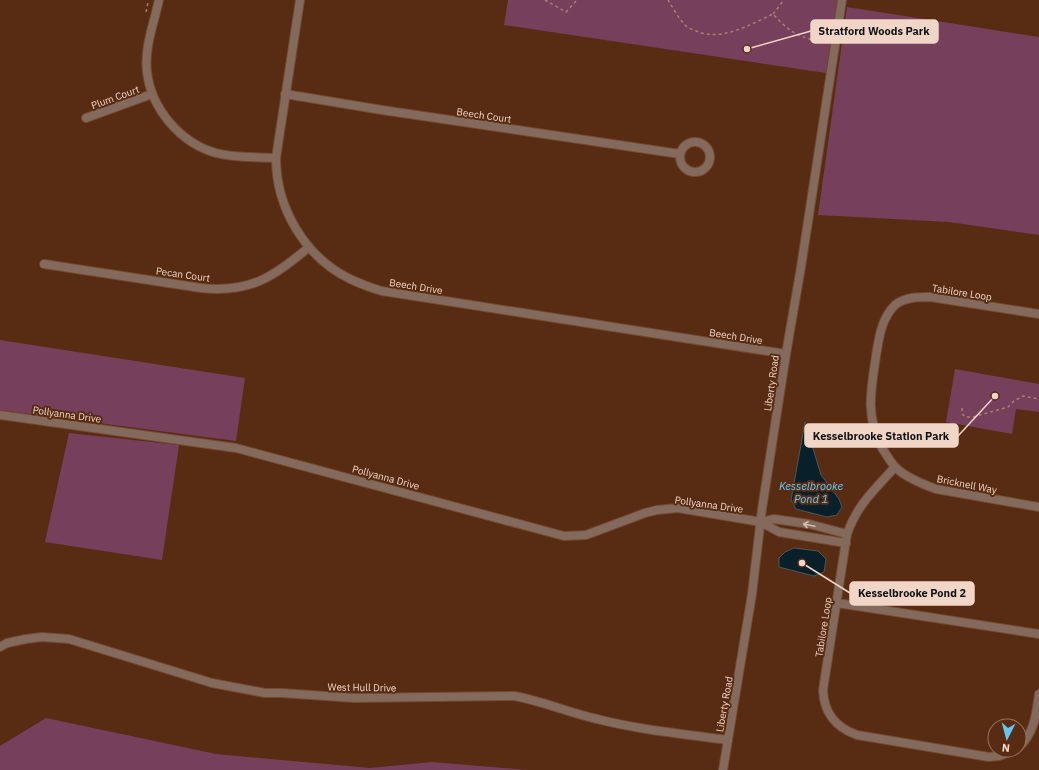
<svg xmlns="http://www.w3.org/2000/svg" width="1039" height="770" font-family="'IBM Plex Sans',sans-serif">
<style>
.green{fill:#763f5b}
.water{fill:#08202a;stroke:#4e5659}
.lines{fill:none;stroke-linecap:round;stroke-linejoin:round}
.minor-casing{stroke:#744a33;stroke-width:10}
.tertiary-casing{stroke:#744a33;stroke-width:10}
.path{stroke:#a6826e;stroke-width:1.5;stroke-dasharray:3 3;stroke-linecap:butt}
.minor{stroke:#846a5c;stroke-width:8}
.tertiary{stroke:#846a5c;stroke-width:8}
.oneway{stroke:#d6baac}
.labels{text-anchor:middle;stroke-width:4;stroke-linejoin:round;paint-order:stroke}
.street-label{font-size:10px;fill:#f1d5c7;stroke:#582c12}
.water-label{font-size:11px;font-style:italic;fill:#64cefc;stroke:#582c12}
.leader{fill:none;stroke:#f1d5c7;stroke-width:1.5}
.callout-dot{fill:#f1d5c7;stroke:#582c12;stroke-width:1.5}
.callout{fill:#f1d5c7;stroke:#f1d5c7;stroke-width:1.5}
.callout-label{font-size:11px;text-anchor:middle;font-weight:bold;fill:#111}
</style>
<rect width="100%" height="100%" fill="#582c12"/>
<!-- green -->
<g class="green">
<path d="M508,0H837L826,73L504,25Z"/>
<path d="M847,7L1039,37V235L949,222L818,215Z"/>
<path d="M0,340L245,378L236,441L0,410Z"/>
<path d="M955,369L1039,384V412L1016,409L1012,434L946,422Z"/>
<path d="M69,433L179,445L162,560L45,542Z"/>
<path d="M46,718L216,754L370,768L432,762L528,770H0V746Z"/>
</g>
<!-- water -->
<g class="water">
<path d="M805,422L821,475L839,499L842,507L837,515L827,517L796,509L791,500Z"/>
<path d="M794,548L818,551L826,559L824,572L814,576L779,567V558L785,552Z"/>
</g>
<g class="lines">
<!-- minor casing -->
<g class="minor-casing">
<g id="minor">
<path d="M159,0C154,23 144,48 147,72C151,108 180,143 216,153C235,158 256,157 276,158"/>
<path d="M300,0L276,158C276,208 305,257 350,279C361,284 371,288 382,291L786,354"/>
<path d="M285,94L382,110L680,154"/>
<path d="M86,118L152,94"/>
<circle cx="695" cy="157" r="15"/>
<path d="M44,264L201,288C249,293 273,278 309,247"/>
<path d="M1039,314L930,297C918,297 905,297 895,305C881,319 879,338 876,356C871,390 865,415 882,448C886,454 891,463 896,468C907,478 922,484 936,489L1039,507"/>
<path d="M0,415L236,448L564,536L586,535L645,513L657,510L678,508L761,522L779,532L846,543"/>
<path d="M895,467C875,489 857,505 847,534L823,690C824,713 835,727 857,735L989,757L999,756L1015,750"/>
<path d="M761,522L774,519L809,524L847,534"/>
<path d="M837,603L1039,634"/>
<path d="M0,647L7,643L26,639L42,637L69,639L212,683L265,693H282L354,698L514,696C543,701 569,713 597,719C640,730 684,734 728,740"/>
<path d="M1019,747C1035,732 1036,714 1039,694"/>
</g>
</g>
<!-- tertiary casing -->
<g class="tertiary-casing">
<path id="tertiary" d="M723,770L752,594L762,509L786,354L801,267L842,0"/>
</g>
<!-- path -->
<g class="path">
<path d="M545,0L566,12L577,0"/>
<path d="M668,0C673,8 679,19 686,26C688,28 691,29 694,30C720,43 749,25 773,14C789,31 794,35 817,41"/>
<path d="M146,12L148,2"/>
<path d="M773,14L784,0"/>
<path d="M962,408V414L966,417H973L1008,407L1014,401L1023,396L1039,399"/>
</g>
<!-- minor -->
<use href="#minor" class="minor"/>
<!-- tertiary -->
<use href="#tertiary" class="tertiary"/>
</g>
<!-- one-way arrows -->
<defs><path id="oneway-shaft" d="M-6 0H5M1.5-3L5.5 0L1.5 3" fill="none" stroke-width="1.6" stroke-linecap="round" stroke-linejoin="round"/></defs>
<use class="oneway" href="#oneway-shaft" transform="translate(809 525) rotate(-168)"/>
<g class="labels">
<!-- street labels -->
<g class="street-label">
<text transform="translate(115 97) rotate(-20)" y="4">Plum Court</text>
<text transform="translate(484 115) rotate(8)" y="4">Beech Court</text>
<text transform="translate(183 274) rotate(8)" y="4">Pecan Court</text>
<text transform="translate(416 286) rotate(9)" y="4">Beech Drive</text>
<text transform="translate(962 292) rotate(9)" y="4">Tabilore Loop</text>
<text transform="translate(736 336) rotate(9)" y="4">Beech Drive</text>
<text transform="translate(771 383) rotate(-82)" y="4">Liberty Road</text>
<text transform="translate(67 414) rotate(8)" y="4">Pollyanna Drive</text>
<text transform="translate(386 477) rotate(15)" y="4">Pollyanna Drive</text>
<text transform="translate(967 484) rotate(11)" y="4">Bricknell Way</text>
<text transform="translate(709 504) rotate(8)" y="4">Pollyanna Drive</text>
<text transform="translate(823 627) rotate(-81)" y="4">Tabilore Loop</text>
<text transform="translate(362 687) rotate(1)" y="4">West Hull Drive</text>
<text transform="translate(724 704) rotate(-80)" y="4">Liberty Road</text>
</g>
<!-- water labels -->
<g class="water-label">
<text x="811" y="490">Kesselbrooke<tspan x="811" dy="13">Pond 1</tspan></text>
</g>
</g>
<!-- callouts -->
<path class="leader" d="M747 49L811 31M995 396L958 436M802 563L850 593"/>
<g class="callout-dot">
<circle cx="747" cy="49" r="4"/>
<circle cx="995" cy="396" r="4"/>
<circle cx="802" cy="563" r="4"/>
</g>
<g class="callout">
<rect x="811" y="20" width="127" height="23" rx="4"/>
<rect x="805" y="424" width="153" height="23" rx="4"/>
<rect x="850" y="582" width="124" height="23" rx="4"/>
</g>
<g class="callout-label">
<text x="874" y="35">Stratford Woods Park</text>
<text x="881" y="440">Kesselbrooke Station Park</text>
<text x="912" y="597">Kesselbrooke Pond 2</text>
</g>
<!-- north arrow -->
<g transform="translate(1007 738) rotate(186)"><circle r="19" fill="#582c12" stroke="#95705a"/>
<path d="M0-3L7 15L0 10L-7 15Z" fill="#65c5ee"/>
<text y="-6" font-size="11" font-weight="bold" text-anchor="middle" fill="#f1d5c7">N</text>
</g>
</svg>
